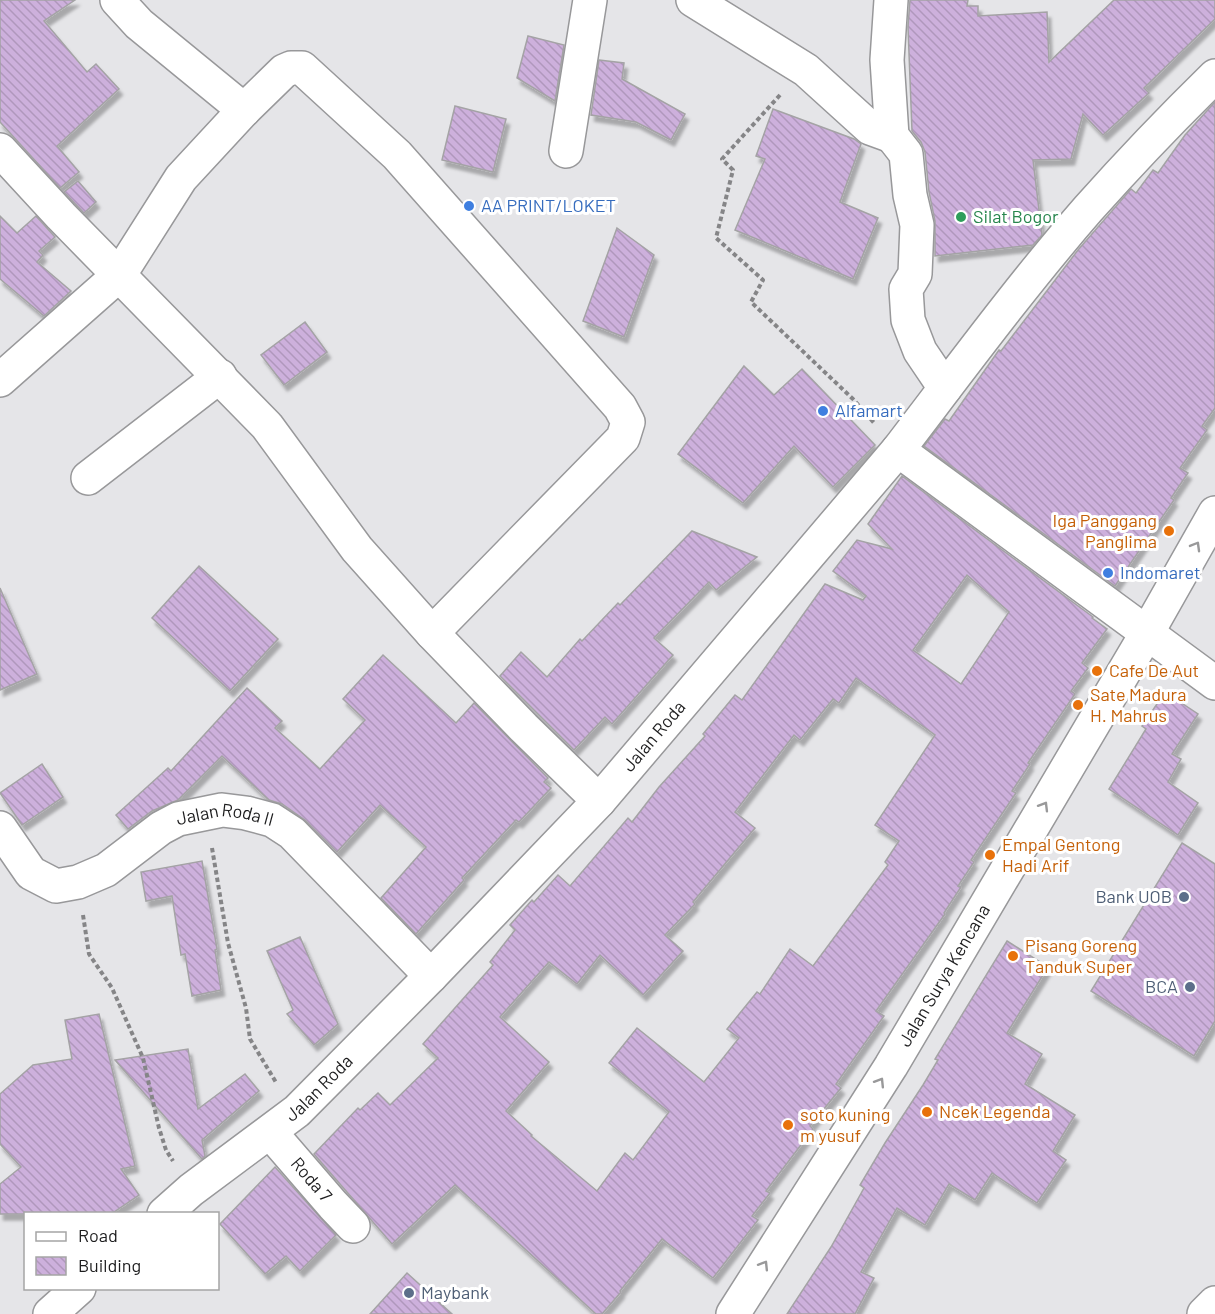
<svg xmlns="http://www.w3.org/2000/svg" width="1215" height="1314" font-family="Barlow,sans-serif">
<style>
.building{fill:url(#building-back-hatch);stroke:#a4a3a5;stroke-width:1.5;fill-rule:evenodd;filter:url(#shadow)}
.lines{fill:none;stroke-linecap:round;stroke-linejoin:round}
.minor-casing{stroke:#98989a;stroke-width:36}
.major-casing{stroke:#98989a;stroke-width:36}
.path{stroke:#858587;stroke-width:4;stroke-dasharray:4.5 3;stroke-linecap:butt}
.minor{stroke:#fff;stroke-width:33}
.major{stroke:#fff;stroke-width:33}
.oneway{stroke:#99999a}
.shop-dot{fill:#3f7fe0;stroke:#fff;stroke-width:2}
.leisure-dot{fill:#2e9e5b;stroke:#fff;stroke-width:2}
.food-dot{fill:#e8710a;stroke:#fff;stroke-width:2}
.service-dot{fill:#5c6f8a;stroke:#fff;stroke-width:2}
.labels{text-anchor:middle;stroke-width:6;stroke-linejoin:round;paint-order:stroke}
.shop-label{font-size:18px;fill:#366cbe;stroke:#fff;text-anchor:start}
.leisure-label{font-size:18px;fill:#27864d;stroke:#fff;text-anchor:start}
.food-label{font-size:18px;fill:#c56008;stroke:#fff;text-anchor:start}
.street-label{font-size:18px;fill:#1d1d1e;stroke:#fff}
.service-label{font-size:18px;fill:#4e5e75;stroke:#fff;text-anchor:end}
</style>
<defs>
<pattern id="building-back-hatch" width="6" height="6" patternUnits="userSpaceOnUse" patternTransform="scale(1.5)"><rect width="6" height="6" fill="#cdb0dc"/><path d="M-1 5l2 2M0 0l6 6M5-1l2 2" fill="none" stroke="#b097bc"/></pattern>
<filter id="shadow"><feDropShadow dx="3.5" dy="6" stdDeviation="1.5" flood-color="#0004"/></filter>
</defs>
<rect width="100%" height="100%" fill="#e5e5e8"/>
<!-- building -->
<g class="building">
<path d="M0,0H75L44,21L87,72L96,64L119,89L57,146L79,172L60,188L0,122Z"/>
<path d="M910,0H968L967,6H978V16L1047,12L1049,62L1114,0H1215V19L1144,88L1149,93L1103,135L1083,114L1071,159L1033,160L1042,235L1033,245L935,256V221L929,192L925,152L921,142L912,131L908,27Z"/>
<path d="M528,36L564,45L555,101L517,78Z"/>
<path d="M599,60L624,63L622,79L685,114L671,140L636,122L591,115Z"/>
<path d="M1215,102V408L1202,426L1207,430L1180,468L1188,473L1171,498L1174,500L1115,586L924,446L945,419L949,421L999,350L1001,351L1078,250L1131,189L1136,193L1153,170L1158,173L1185,135Z"/>
<path d="M455,106L506,119L493,172L442,160Z"/>
<path d="M773,109L854,139L861,144L840,202L878,218L853,279L735,230L765,159L756,156Z"/>
<path d="M78,181L96,202L84,213L64,192Z"/>
<path d="M0,216L17,233L36,216L55,237L39,251L43,255L37,262L71,291L44,316L0,279Z"/>
<path d="M617,228L654,255L624,337L583,321Z"/>
<path d="M305,322L327,352L284,385L261,355Z"/>
<path d="M744,366L774,395L802,369L875,445L833,487L794,446L743,503L678,454Z"/>
<path d="M902,476L1093,617L1092,618L1107,629L1082,663L1088,668L1071,691L1075,694L1028,763L1030,764L1012,791L1016,793L971,860L974,862L958,886L961,887L944,913L945,914L876,1011L884,1016L836,1084L841,1088L810,1126L813,1129L766,1191L770,1193L752,1216L758,1220L713,1278L662,1239L620,1291L621,1292L602,1314H596L455,1185L392,1244L314,1154L358,1108L360,1110L378,1093L390,1105L438,1058L423,1044L493,965L490,962L515,930L510,925L532,900L534,902L558,875L570,886L628,818L632,822L659,787L705,736L703,734L735,695L742,700L825,584L863,600L866,596L833,571L857,540L892,549L868,524ZM967,575L1009,612L961,684L913,650ZM856,678L935,735L875,825L899,841L885,862L888,865L813,966L790,949L760,994L757,992L727,1029L739,1038L704,1082L637,1028L609,1063L669,1112L633,1160L625,1153L597,1191L531,1136L532,1135L506,1111L549,1062L500,1017L549,962L577,984L600,955L643,995L683,951L665,935L695,904L693,902L755,828L735,812L794,735L800,740L833,699L839,703Z"/>
<path d="M692,531L757,557L716,590L709,582L654,638L673,655L612,724L605,717L574,750L500,676L521,652L547,677L580,639L582,641L618,603L620,605Z"/>
<path d="M199,566L278,639L230,691L152,618Z"/>
<path d="M0,588L37,674L0,690Z"/>
<path d="M383,655L456,723L474,703L548,778L544,782L551,788L519,822L516,820L462,878L464,880L416,934L381,898L426,847L380,805L337,852L305,820L282,804L269,800L222,756L178,800L152,811L128,829L116,815L168,768L171,771L247,688L282,721L275,728L320,769L365,720L343,699Z"/>
<path d="M1165,692L1198,714L1172,754L1181,759L1168,782L1198,803L1178,835L1109,789L1146,729L1142,726Z"/>
<path d="M42,764L63,797L22,825L0,793Z"/>
<path d="M1182,843L1215,864V1021L1194,1056L1091,991Z"/>
<path d="M202,861L217,949L215,950L221,990L192,996L185,954L181,955L172,896L146,901L141,872Z"/>
<path d="M300,937L338,1024L314,1045L287,1014L293,1010L267,951Z"/>
<path d="M1007,941L1048,967L1007,1033L1042,1054L1025,1084L1075,1115L1053,1151L1066,1160L1037,1203L992,1173L975,1200L949,1184L925,1225L897,1208L861,1272L874,1278L855,1314H787L831,1247L864,1188L860,1185L885,1143L923,1085L938,1060L935,1059Z"/>
<path d="M99,1014L135,1166L121,1169L139,1195L111,1214H0V1184L21,1167L0,1144V1094L33,1065L72,1059L65,1020Z"/>
<path d="M188,1049L198,1109L245,1074L259,1091L202,1140L205,1156L202,1159L115,1060Z"/>
<path d="M275,1167L336,1235L300,1271L286,1256L265,1274L220,1224Z"/>
<path d="M407,1273L452,1314H370Z"/>
</g>
<g class="lines">
<!-- minor casing -->
<g class="minor-casing">
<g id="minor">
<path d="M117,0L139,24L244,110"/>
<path d="M693,0L806,70L870,128L892,136"/>
<path d="M891,0L887,60L892,136L906,154L910,195L917,225L915,274L906,289L908,320L920,351L945,388"/>
<path d="M0,150L61,216L267,426L357,549L432,633L524,728L599,801"/>
<path d="M566,151L590,0"/>
<path d="M0,380L120,274L181,178L244,110L284,71L291,68H302L397,155L620,407L628,422L623,438L432,633"/>
<path d="M898,450C960,369 1021,286 1088,209C1129,163 1171,119 1215,76"/>
<path d="M88,478L220,376"/>
<path id="s1" d="M0,828L31,873L56,886L78,882L106,870L161,828L178,819L222,810L246,813L272,820L292,833L431,976"/>
<path id="s2" d="M270,1132L333,1205L353,1226"/>
<path id="s3" d="M164,1214L191,1190L297,1111L431,976L599,801L898,450L1215,683"/>
<path d="M50,1314L79,1288"/>
<path d="M1204,1314L1215,1303"/>
</g>
</g>
<!-- major casing -->
<g class="major-casing">
<g id="major">
<path id="s4" d="M733,1314L891,1066L1147,633L1215,513"/>
</g>
</g>
<!-- path -->
<g class="path">
<path d="M780,95L722,159L733,170L716,238L763,280L751,302L853,399L875,424"/>
<path d="M212,848L228,943L246,1008L250,1039L277,1084"/>
<path d="M83,915L89,954L112,988L143,1058L159,1128L166,1150L173,1161"/>
</g>
<!-- minor -->
<use href="#minor" class="minor"/>
<!-- major -->
<use href="#major" class="major"/>
</g>
<!-- one-way arrows -->
<defs><path id="oneway-chevron" d="M-2-3.5L2.5 0L-2 3.5" fill="none" stroke-width="1.6" stroke-linecap="round" stroke-linejoin="round" transform="scale(1.5)"/></defs>
<g class="oneway">
<use href="#oneway-chevron" transform="translate(1196 546) rotate(-60)"/>
<use href="#oneway-chevron" transform="translate(1044 806) rotate(-59)"/>
<use href="#oneway-chevron" transform="translate(880 1082) rotate(-58)"/>
<use href="#oneway-chevron" transform="translate(764 1265) rotate(-58)"/>
</g>
<!-- markers -->
<g class="shop-dot">
<circle cx="469" cy="206" r="6"/>
<circle cx="823" cy="411" r="6"/>
<circle cx="1108" cy="573" r="6"/>
</g>
<circle class="leisure-dot" cx="961" cy="217" r="6"/>
<g class="food-dot">
<circle cx="1169" cy="531" r="6"/>
<circle cx="1097" cy="671" r="6"/>
<circle cx="1078" cy="705" r="6"/>
<circle cx="990" cy="855" r="6"/>
<circle cx="1013" cy="956" r="6"/>
<circle cx="927" cy="1112" r="6"/>
<circle cx="788" cy="1125" r="6"/>
</g>
<g class="service-dot">
<circle cx="1184" cy="897" r="6"/>
<circle cx="1190" cy="987" r="6"/>
<circle cx="409" cy="1293" r="6"/>
</g>
<g class="labels">
<!-- shop labels -->
<g class="shop-label">
<text x="481" y="212">AA PRINT/LOKET</text>
<text x="835" y="417">Alfamart</text>
<text x="1120" y="579">Indomaret</text>
</g>
<!-- leisure labels -->
<g class="leisure-label">
<text x="973" y="223">Silat Bogor</text>
</g>
<!-- food labels -->
<g class="food-label">
<text x="1157" y="527" text-anchor="end">Iga Panggang<tspan x="1157" dy="21">Panglima</tspan></text>
<text x="1109" y="677">Cafe De Aut</text>
<text x="1090" y="701">Sate Madura<tspan x="1090" dy="21">H. Mahrus</tspan></text>
<text x="1002" y="851">Empal Gentong<tspan x="1002" dy="21">Hadi Arif</tspan></text>
<text x="1025" y="952">Pisang Goreng<tspan x="1025" dy="21">Tanduk Super</tspan></text>
<text x="939" y="1118">Ncek Legenda</text>
<text x="800" y="1121">soto kuning<tspan x="800" dy="21">m yusuf</tspan></text>
</g>
<!-- street labels -->
<g class="street-label">
<text dy="6" stroke="none"><textPath href="#s3" startOffset="686">Jalan Roda</textPath></text>
<text dy="6" stroke="none"><textPath href="#s1" startOffset="272">Jalan Roda II</textPath></text>
<text dy="6" stroke="none"><textPath href="#s4" startOffset="399">Jalan Surya Kencana</textPath></text>
<text dy="6" stroke="none"><textPath href="#s3" startOffset="200">Jalan Roda</textPath></text>
<text dy="6" stroke="none"><textPath href="#s2" startOffset="63">Roda 7</textPath></text>
</g>
<!-- service labels -->
<g class="service-label">
<text x="1172" y="903">Bank UOB</text>
<text x="1178" y="993">BCA</text>
<text x="421" y="1299" text-anchor="start">Maybank</text>
</g>
</g>
<!-- legend -->
<rect x="24" y="1212" width="195" height="78" fill="#ffffff" stroke="#a5a5a5" stroke-width="1.5"/>
<rect x="36" y="1232" width="30" height="9" fill="#ffffff" stroke="#a5a5a5" stroke-width="1.5"/>
<text x="78" y="1242" font-size="18" fill="#1d1d1e">Road</text>
<rect x="36" y="1257" width="30" height="18" fill="url(#building-back-hatch)" stroke="#a5a5a5" stroke-width="1.5"/>
<text x="78" y="1272" font-size="18" fill="#1d1d1e">Building</text>
</svg>
